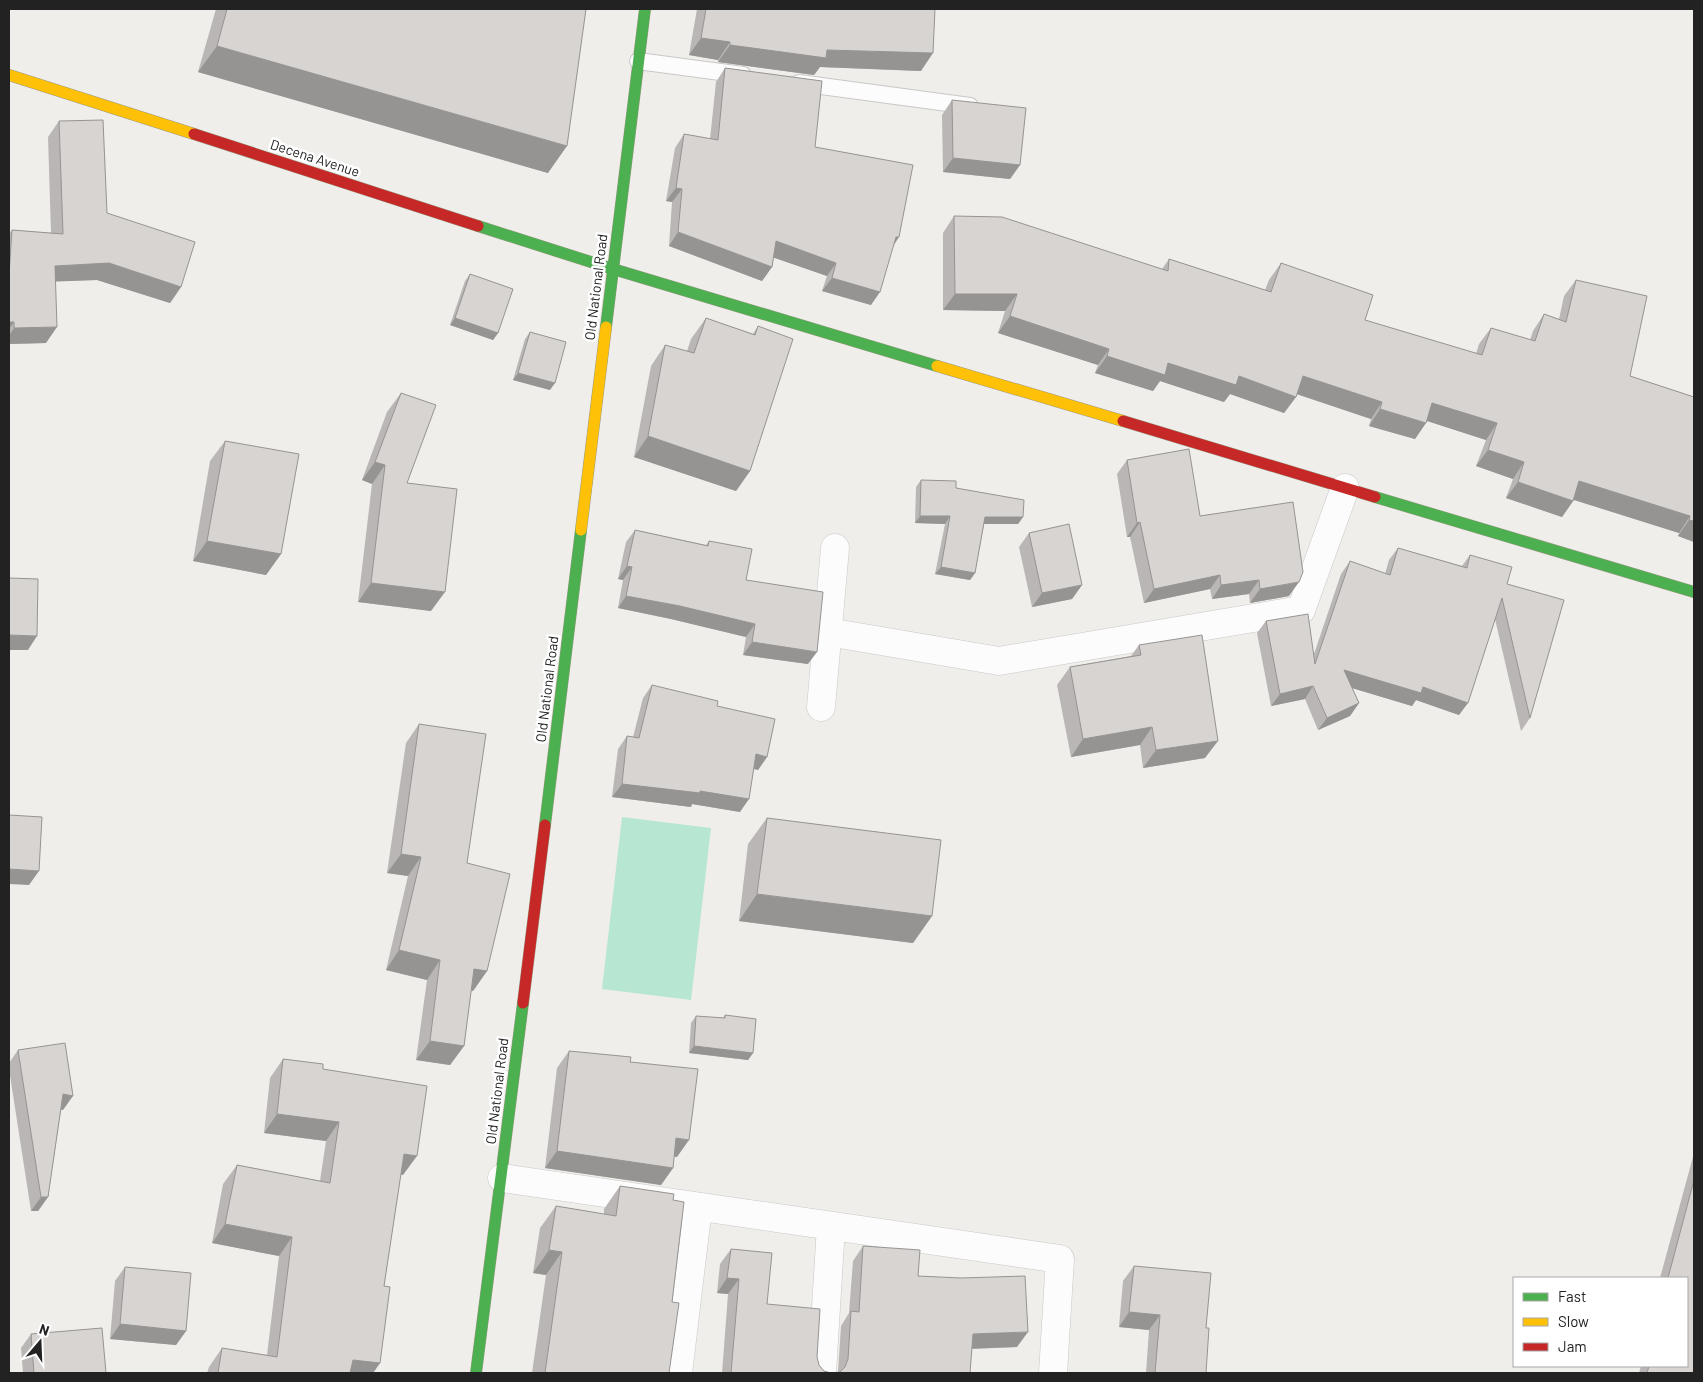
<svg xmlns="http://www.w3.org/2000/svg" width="1703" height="1382" font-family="Barlow,sans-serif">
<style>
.pitch{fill:#b7e6d2}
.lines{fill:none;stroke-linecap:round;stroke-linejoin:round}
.lane-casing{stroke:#c9c8c7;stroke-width:18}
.street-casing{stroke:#c9c8c7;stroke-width:29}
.fast-casing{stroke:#999a82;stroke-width:12}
.slow-casing{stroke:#999a82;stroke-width:12}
.jam-casing{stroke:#999a82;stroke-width:12}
.lane{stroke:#fdfcfc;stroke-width:16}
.street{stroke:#fdfcfc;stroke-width:28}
.fast{stroke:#4caf50;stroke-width:11}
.slow{stroke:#ffc107;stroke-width:11}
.jam{stroke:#c62828;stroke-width:11}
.wall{fill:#b9b6b5}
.shaded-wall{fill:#969493}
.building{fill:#d7d4d2;stroke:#969493}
.labels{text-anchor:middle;stroke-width:5;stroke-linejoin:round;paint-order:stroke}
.street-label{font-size:14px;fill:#222;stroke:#fff}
</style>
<rect width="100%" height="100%" fill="#f0eeeb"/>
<!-- pitch -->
<path class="pitch" d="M622,817L711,828L691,1000L602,989Z"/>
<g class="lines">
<!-- lane casing -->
<g class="lane-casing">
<g id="lane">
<path d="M638,61L743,75"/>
<path d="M799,83L970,106"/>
</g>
</g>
<!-- street casing -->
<g class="street-casing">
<g id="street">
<path d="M828,632L999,661L1301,610L1345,488"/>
<path d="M821,707L835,548"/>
<path d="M502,1178L1060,1259L1053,1373"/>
<path d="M678,1373L698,1207"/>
<path d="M822,1373L831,1226"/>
</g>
</g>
<!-- fast casing -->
<g class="fast-casing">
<g id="fast">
<path d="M478,226L613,269L937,366"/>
<path d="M606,327L645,9"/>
<path d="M1375,497L1694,592"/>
<path d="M545,825L581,530"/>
<path d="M476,1373L523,1003"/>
</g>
</g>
<!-- slow casing -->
<g class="slow-casing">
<g id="slow">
<path d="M9,75L194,134"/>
<path d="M937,366L1123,421"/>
<path d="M581,530L606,327"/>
</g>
</g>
<!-- jam casing -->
<g class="jam-casing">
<g id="jam">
<path d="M194,134L478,226"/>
<path d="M1123,421L1375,497"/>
<path d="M523,1003L545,825"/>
</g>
</g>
<!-- lane -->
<use href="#lane" class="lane"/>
<!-- street -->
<use href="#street" class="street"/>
<!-- fast -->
<use href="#fast" class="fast"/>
<!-- slow -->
<use href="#slow" class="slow"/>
<!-- jam -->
<use href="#jam" class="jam"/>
</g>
<!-- wall -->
<g class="wall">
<path d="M216,9H586L548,173L198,72Z"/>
<path d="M697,9H935L921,71L820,67L814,75L718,62V60L689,55Z"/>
<path d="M725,68L815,147L893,246L871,305L822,291L827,276L773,257L772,267L762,281L669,246L672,202L666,201L675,148L684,134L710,139L716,82Z"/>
<path d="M952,100L1020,165L1010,179L943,172L942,115Z"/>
<path d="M59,121L107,213L181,287L170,303L97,280L56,281L46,343L9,344V234L12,230L51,233L48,137Z"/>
<path d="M954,216L1162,269L1169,259L1265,290L1269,280L1281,263L1365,320L1476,354L1479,344L1491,328L1530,340L1533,331L1544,314L1559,319L1564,296L1576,280L1630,376L1694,397V542L1678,536L1679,533L1574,500L1562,517L1506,498L1513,479L1476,466L1486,440L1427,421L1415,439L1369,426L1371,419L1296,394V397L1284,413L1230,394L1224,402L1160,381L1153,391L1095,373L1098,365L998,333L1005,311L943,310V233Z"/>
<path d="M470,274L498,333L493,340L450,325L465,281Z"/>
<path d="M706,318L753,334L758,326L750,471L736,491L634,457L651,366L665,345L687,351L691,339Z"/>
<path d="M530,332L550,390L513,380L525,339Z"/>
<path d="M401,393L407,483L431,611L358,602L372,484L362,480L387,412Z"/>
<path d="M225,441L281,554L266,575L193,561L210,461Z"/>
<path d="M1127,460L1200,516L1289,596L1250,603L1249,594L1212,599L1210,589L1144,603L1130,537H1127L1117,474Z"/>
<path d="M921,480L956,488L1023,517L1018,524H984L975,573L970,580L935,574L945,524L915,523L916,487Z"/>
<path d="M635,530L706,545L709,541L746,580L808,664L743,655L746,637L671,619L618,608L623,580L618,579L626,542Z"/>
<path d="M1029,533L1082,585L1072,599L1032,607L1019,547Z"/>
<path d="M1398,548L1462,566L1470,555L1507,584L1530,718L1521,731L1495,619L1459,715L1416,700L1412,706L1352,688L1359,703L1350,716L1318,730L1305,699L1271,706L1257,633L1266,621L1314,654L1341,574L1350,561L1385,574L1389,560Z"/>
<path d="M1139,645L1205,758L1143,768L1140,745L1071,757L1057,685L1070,667L1131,656Z"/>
<path d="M652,685L717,706L767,757L758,770L754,769L740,812L692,804L691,807L612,797L618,749L627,736L633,737L643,698Z"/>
<path d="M419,724L467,863L487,971L473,991L471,990L464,1046L450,1065L416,1060L427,980L386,970L408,876L387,873L406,743Z"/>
<path d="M767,818L932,916L913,943L739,921L748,844Z"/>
<path d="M725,1015L753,1053L748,1060L689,1053L691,1023L696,1016L723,1018Z"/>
<path d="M18,1050L63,1110L61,1109L48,1197L38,1211H31L9,1069V1063Z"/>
<path d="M569,1051L630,1062L677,1157L674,1156L673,1168L661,1185L545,1168L557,1068Z"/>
<path d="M283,1059L323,1069L403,1175L401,1174L384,1286L380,1363L373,1373H207L209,1367L222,1348L267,1355L279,1256L212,1243L223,1184L237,1165L320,1181L326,1141L264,1133L270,1078Z"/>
<path d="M1694,1153V1373H1639L1641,1366H1687V1278H1660Z"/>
<path d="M620,1186L673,1200L672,1302L669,1373H532L546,1275L533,1273L540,1228L556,1206L604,1214V1209Z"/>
<path d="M863,1246L918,1276L1017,1347L972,1349L838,1372L841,1326L849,1313L853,1261Z"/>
<path d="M731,1249L767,1304L817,1357L819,1365L824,1371L831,1373H722L728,1294L717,1293L720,1264Z"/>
<path d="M1134,1266L1206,1328V1373H1146L1149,1330L1119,1327L1123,1281Z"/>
<path d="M125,1267L186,1331L176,1345L110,1339L115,1281Z"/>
<path d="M31,1334L106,1373H23L21,1348Z"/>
</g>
<!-- shaded-wall -->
<g class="shaded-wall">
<path d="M701,38L730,42L718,60L689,55Z"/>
<path d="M730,45L827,50L933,53L921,71L820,67L814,75L718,62Z"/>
<path d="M217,46L567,146L548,173L198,72Z"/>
<path d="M953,158L1020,165L1010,179L943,172Z"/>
<path d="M676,188L682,189L672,202L666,201Z"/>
<path d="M678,232L772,267L762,281L669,246Z"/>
<path d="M896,237H899L890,251Z"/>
<path d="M776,241L836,263L827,276L766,255Z"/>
<path d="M109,263L181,287L170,303L97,280L44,282L55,266Z"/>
<path d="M832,278L880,292L871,305L822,291Z"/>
<path d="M955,294H1017L1005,311L943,310Z"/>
<path d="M1010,316L1109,349L1098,365L998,333Z"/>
<path d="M455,318L498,333L493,340L450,325Z"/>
<path d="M9,322H14L9,329Z"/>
<path d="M57,327L46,343L9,344V336L14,328Z"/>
<path d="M1107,356L1168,363L1239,376L1296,397L1284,413L1230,394L1224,402L1160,381L1153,391L1095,373Z"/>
<path d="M518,373L555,383L550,390L513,380Z"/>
<path d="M1303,376L1382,402L1371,419L1291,392Z"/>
<path d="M1432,403L1497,423L1486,440L1421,419Z"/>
<path d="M1380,409L1426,423L1415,439L1369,426Z"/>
<path d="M648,436L750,471L736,491L634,457Z"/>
<path d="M1488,450L1524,462L1513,479L1476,466Z"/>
<path d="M375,462L385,465L372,484L362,480Z"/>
<path d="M1579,481L1690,516L1679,533L1568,498Z"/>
<path d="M1518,482L1573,501L1562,517L1506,498Z"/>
<path d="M920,516H950L945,524L915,523Z"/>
<path d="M985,517H1023L1018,524H980Z"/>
<path d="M1689,520L1694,521V542L1678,536Z"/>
<path d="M1140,522L1130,537H1127L1137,523Z"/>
<path d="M207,541L281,554L266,575L193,561Z"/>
<path d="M627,566L632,567L623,580L618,579Z"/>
<path d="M941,567L975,573L970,580L935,574Z"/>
<path d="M1220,575L1210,589L1144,603L1154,589Z"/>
<path d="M1259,580L1249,594L1212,599L1221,585Z"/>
<path d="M1299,582L1289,596L1250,603L1260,589Z"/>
<path d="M371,583L445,592L431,611L358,602Z"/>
<path d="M1082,585L1072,599L1032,607L1042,593Z"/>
<path d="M626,596L680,606L755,624L746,637L671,619L618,608Z"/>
<path d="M9,635L37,636L28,650H9Z"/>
<path d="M752,642L817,652L808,664L743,655Z"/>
<path d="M1344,670L1423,687L1468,703L1459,715L1416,700L1412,706L1335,683Z"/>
<path d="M1313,686L1305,699L1271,706L1280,694Z"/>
<path d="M1359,703L1350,716L1318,730L1327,718Z"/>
<path d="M1152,727L1140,745L1071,757L1083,739Z"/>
<path d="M1218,741L1205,758L1143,768L1156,750Z"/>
<path d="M756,754L767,757L758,770L747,767Z"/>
<path d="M622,784L700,791L749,799L740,812L692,804L691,807L612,797Z"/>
<path d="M401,854L421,857L408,876L387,873Z"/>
<path d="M9,869L39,871L29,885L9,884Z"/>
<path d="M757,894L932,916L913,943L739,921Z"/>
<path d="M399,950L440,960L427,980L386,970Z"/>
<path d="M474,969L487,971L473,991L461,988Z"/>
<path d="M430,1041L464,1046L450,1065L416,1060Z"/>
<path d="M694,1046L753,1053L748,1060L689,1053Z"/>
<path d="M63,1094L73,1096L63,1110L54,1109Z"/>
<path d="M277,1114L339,1122L326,1141L264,1133Z"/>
<path d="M676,1138L689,1140L677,1157L664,1155Z"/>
<path d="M557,1151L673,1168L661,1185L545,1168Z"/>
<path d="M404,1154L417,1156L403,1175L391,1173Z"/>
<path d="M41,1197H48L38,1211H31Z"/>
<path d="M225,1224L292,1237L279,1256L212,1243Z"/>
<path d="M549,1250L562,1252L546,1275L533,1273Z"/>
<path d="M727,1278L739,1279L728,1294L717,1293Z"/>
<path d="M1129,1312L1160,1315L1149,1330L1119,1327Z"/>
<path d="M120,1324L186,1331L176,1345L110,1339Z"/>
<path d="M1028,1332L1017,1347L962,1349L973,1334Z"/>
<path d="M353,1360L380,1363L373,1373H343Z"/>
</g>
<!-- building -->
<g class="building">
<path d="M227,9H586L567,146L217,46Z"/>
<path d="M706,9H935L933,53L827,50L826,58L730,45V42L701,38Z"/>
<path d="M725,68L822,81L815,147L913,165L899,237H896L880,292L832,278L836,263L776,241L772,267L678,232L682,189L676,188L684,134L718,140Z"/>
<path d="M952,100L1026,108L1020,165L953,158Z"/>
<path d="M103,120L107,213L195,242L181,287L109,263L55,266L57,327L14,328V322H9V275L12,230L63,234L59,121Z"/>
<path d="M954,216L1002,217L1168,271L1169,259L1271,292L1281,263L1373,295L1365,320L1482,355L1491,328L1535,341L1544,314L1566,322L1576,280L1647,296L1630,376L1694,397V521L1689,520L1690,516L1579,481L1573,501L1518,482L1524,462L1488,450L1497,423L1432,403L1426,423L1380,409L1382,402L1303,376L1296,397L1239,376L1236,385L1168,363L1165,375L1107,356L1109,349L1010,316L1017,294H955Z"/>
<path d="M470,274L513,289L498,333L455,318Z"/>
<path d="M706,318L755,335L758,326L793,339L750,471L648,436L665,345L694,353Z"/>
<path d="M530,332L566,342L555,383L518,373Z"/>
<path d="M401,393L436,405L407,483L457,489L445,592L371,583L385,465L375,462Z"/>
<path d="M225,441L299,454L281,554L207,541Z"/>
<path d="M1189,449L1200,516L1293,502L1303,572L1299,582L1260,589L1259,580L1221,585L1220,575L1154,589L1140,522L1137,523L1127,460Z"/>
<path d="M921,480L956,481V488L1024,500L1023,517H985L975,573L941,567L950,516H920Z"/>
<path d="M1069,524L1082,585L1042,593L1029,533Z"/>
<path d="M635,530L708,546L709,541L752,549L746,580L823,592L817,652L752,642L755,624L680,606L626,596L632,567L627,566Z"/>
<path d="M1398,548L1467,568L1470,555L1512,567L1507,584L1564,600L1530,718L1502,598L1468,703L1423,687L1421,693L1344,670L1359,703L1327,718L1313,686L1280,694L1266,621L1308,614L1315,664L1350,561L1390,575Z"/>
<path d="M9,578L38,579L37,636L9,635Z"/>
<path d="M1202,635L1218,741L1156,750L1152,727L1083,739L1070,667L1141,655L1139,645Z"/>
<path d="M652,685L718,701L717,706L775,719L767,757L756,754L749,799L700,791V793L622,784L627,736L639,738Z"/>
<path d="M419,724L486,734L467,863L510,874L487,971L474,969L464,1046L430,1041L440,960L399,950L421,857L401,854Z"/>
<path d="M9,815L42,817L39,871L9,869Z"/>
<path d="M767,818L941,840L932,916L757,894Z"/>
<path d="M725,1015L756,1019L753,1053L694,1046L696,1016L725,1018Z"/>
<path d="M65,1043L73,1096L63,1094L48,1197H41L18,1050Z"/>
<path d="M569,1051L631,1057L630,1062L698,1069L689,1140L676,1138L673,1168L557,1151Z"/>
<path d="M283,1059L323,1064V1069L427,1086L417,1156L404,1154L384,1286L390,1287L380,1363L353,1360L350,1373H218L222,1348L277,1357L292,1237L225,1224L237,1165L330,1183L339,1122L277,1114Z"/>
<path d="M1694,1180V1373H1647L1649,1366H1687V1278H1668Z"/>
<path d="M620,1186L674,1194L673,1200L684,1202L672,1302L679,1303L669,1373H545L562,1252L549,1250L556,1206L616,1216Z"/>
<path d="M863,1246L920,1250L918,1276L961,1278L1025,1276L1028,1332L973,1334L970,1373H832L840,1372L845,1367L848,1359L851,1311L859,1312Z"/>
<path d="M731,1249L772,1253L767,1304L820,1309L817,1357L819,1365L824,1371L831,1373H731L739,1279L727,1278Z"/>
<path d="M1134,1266L1211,1273L1206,1328H1209L1206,1373H1155L1160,1315L1129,1312Z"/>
<path d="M125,1267L191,1273L186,1331L120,1324Z"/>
<path d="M102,1328L106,1373H34L31,1334Z"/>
</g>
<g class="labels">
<!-- street labels -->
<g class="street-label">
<text transform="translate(315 158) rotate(18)" y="5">Decena Avenue</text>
<text transform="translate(596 287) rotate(-83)" y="5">Old National Road</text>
<text transform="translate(547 689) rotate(-83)" y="5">Old National Road</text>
<text transform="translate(497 1091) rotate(-83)" y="5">Old National Road</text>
</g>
</g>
<!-- border -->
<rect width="1703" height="1382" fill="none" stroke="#222222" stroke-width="20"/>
<!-- legend -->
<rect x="1513" y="1277" width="175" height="90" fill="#ffffff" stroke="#a7a7a7"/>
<rect x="1523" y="1293" width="25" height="8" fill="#4caf50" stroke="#a7a7a7"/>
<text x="1558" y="1302" font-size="15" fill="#222222">Fast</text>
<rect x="1523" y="1318" width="25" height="8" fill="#ffc107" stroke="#a7a7a7"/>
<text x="1558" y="1327" font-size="15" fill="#222222">Slow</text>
<rect x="1523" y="1343" width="25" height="8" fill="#c62828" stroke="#a7a7a7"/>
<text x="1558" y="1352" font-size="15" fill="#222222">Jam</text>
<!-- north arrow -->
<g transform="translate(40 1342) rotate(19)" stroke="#ffffff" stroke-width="4" paint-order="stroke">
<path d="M0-4L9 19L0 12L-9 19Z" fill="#222222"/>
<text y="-8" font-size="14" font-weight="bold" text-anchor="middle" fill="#222222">N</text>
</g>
</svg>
